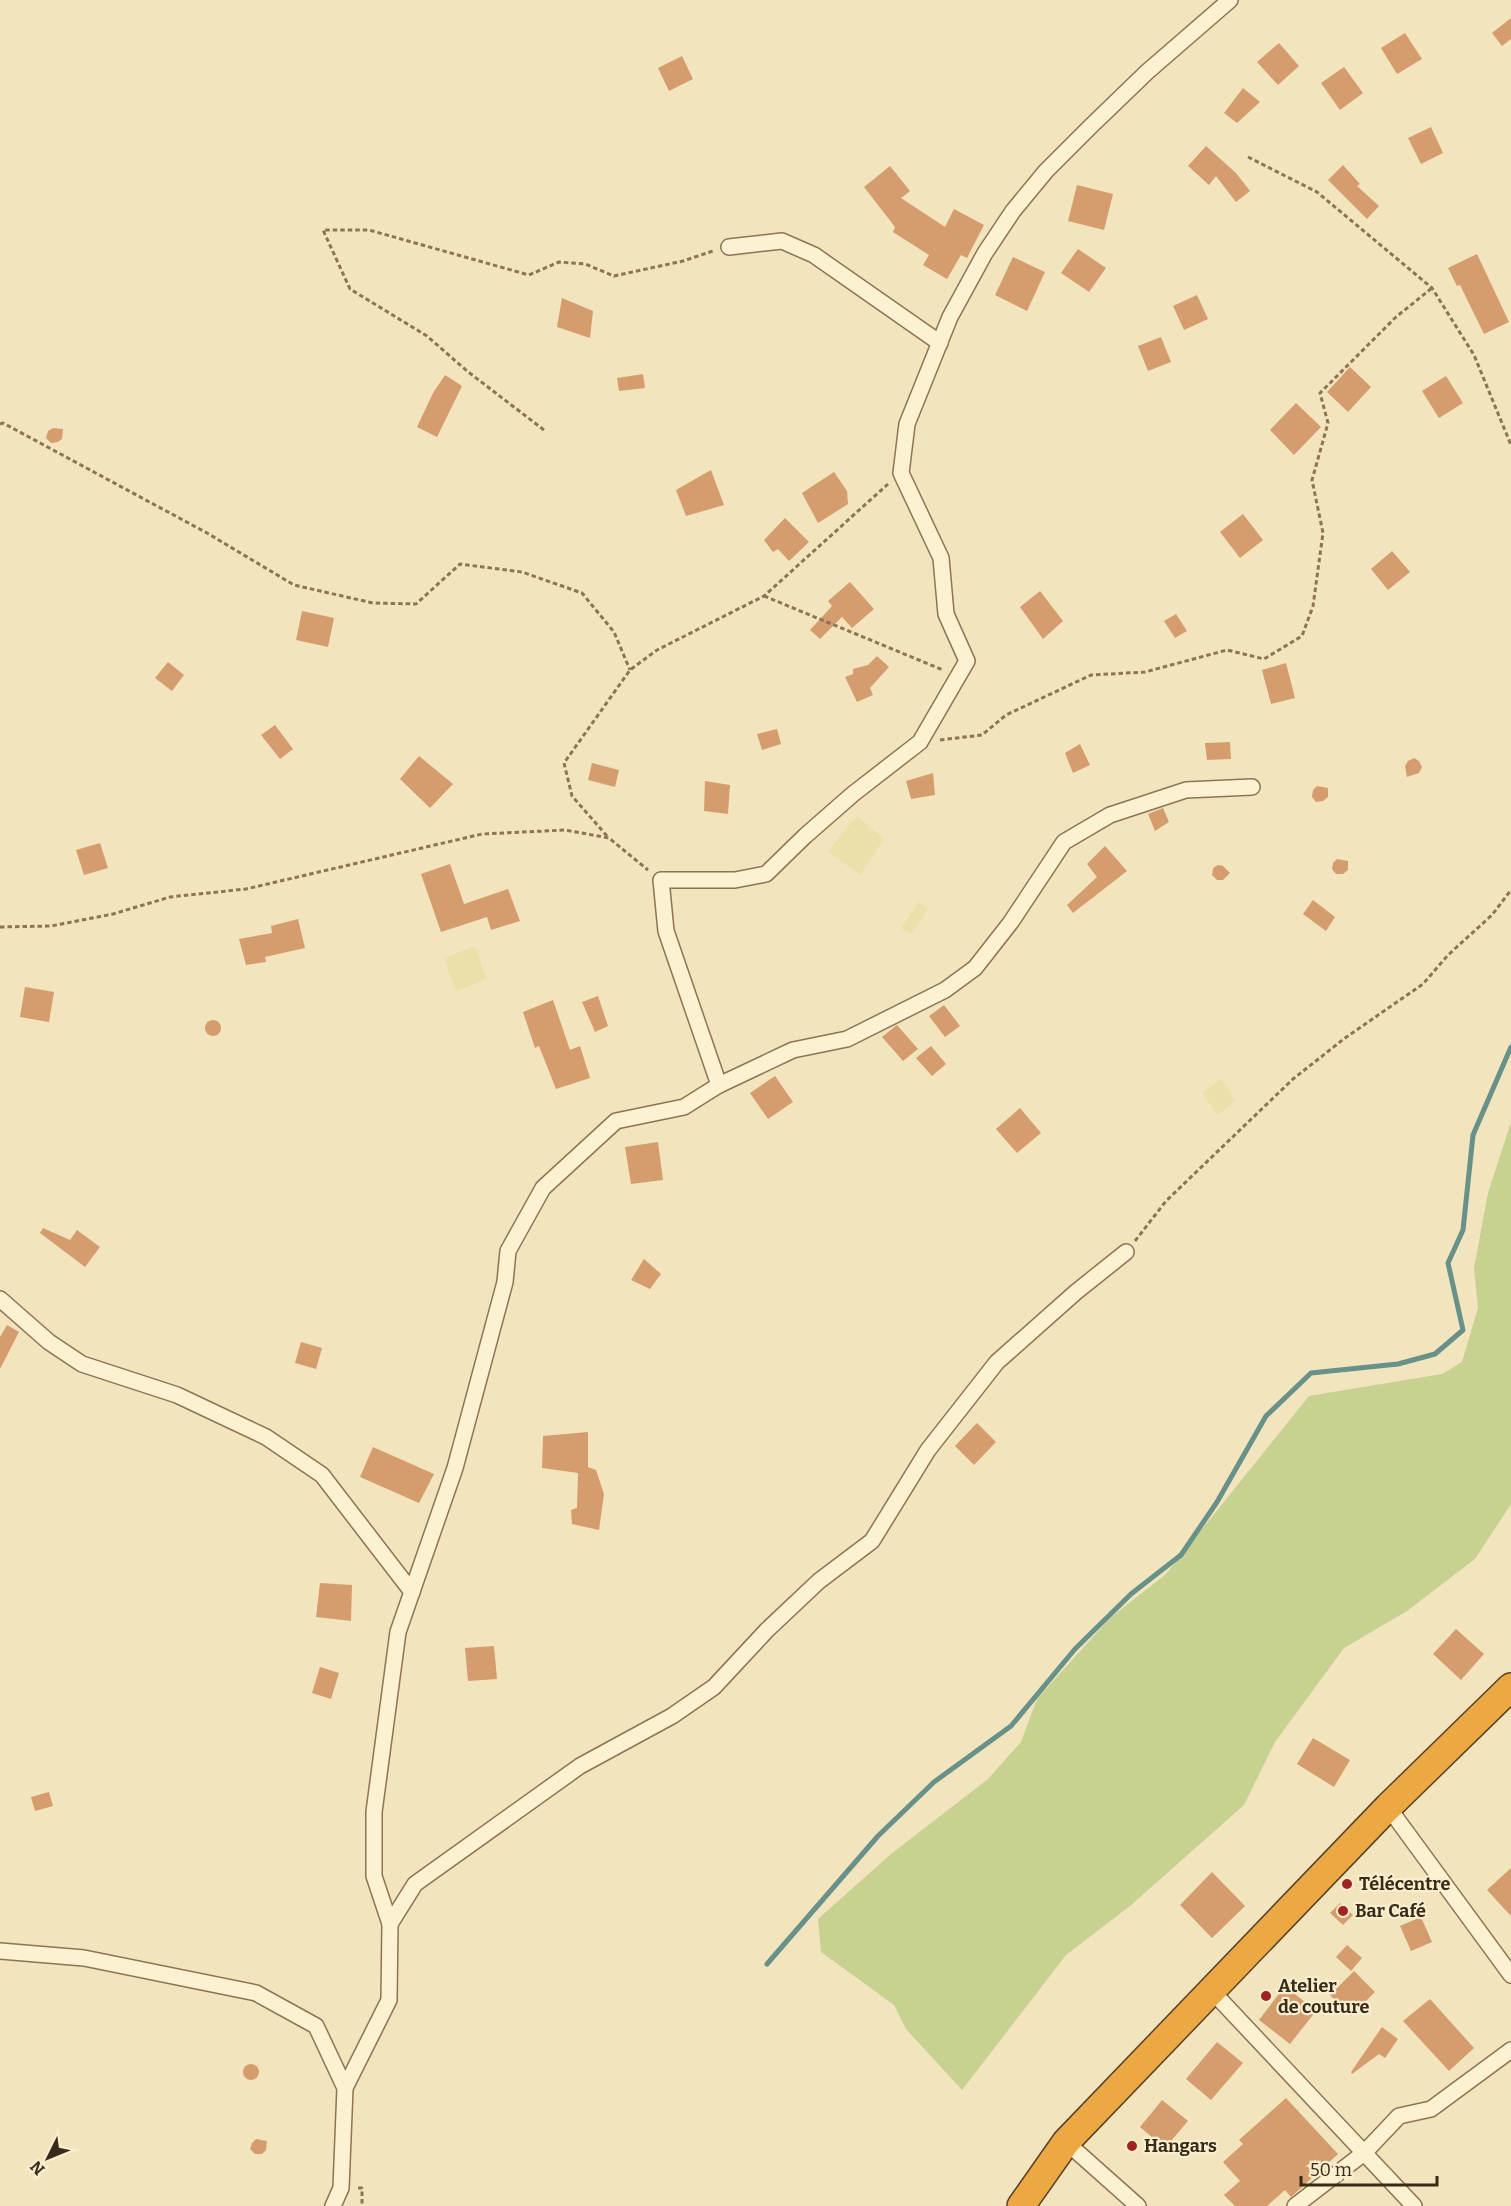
<svg xmlns="http://www.w3.org/2000/svg" width="1511" height="2206" font-family="Bitter,serif">
<style>
.farmland{fill:#e9e1a9}
.green{fill:#c7d190}
.lines{fill:none;stroke-linecap:round;stroke-linejoin:round}
.stream{stroke:#679189;stroke-width:5}
.building{fill:#d59d6e}
.street-casing{stroke:#8c7454;stroke-width:18}
.highway-casing{stroke:#594129;stroke-width:30}
.path{stroke:#8c7454;stroke-width:3;stroke-dasharray:4.5 3;stroke-linecap:butt}
.street{stroke:#fcf1d1;stroke-width:15}
.highway{stroke:#eca843;stroke-width:27}
.poi-dot{fill:#a1221e;stroke:#f9eecd;stroke-width:2}
.labels{text-anchor:middle;stroke-width:4.5;stroke-linejoin:round;paint-order:stroke}
.poi-label{font-size:18px;font-weight:bold;fill:#392b1a;stroke:#f9eecd;text-anchor:start}
</style>
<rect width="100%" height="100%" fill="#f2e4bd"/>
<!-- farmland -->
<g class="farmland">
<path d="M857,816L884,839L860,875L828,851Z"/>
<path d="M919,902L928,909L911,935L901,928Z"/>
<path d="M475,946L486,978L456,992L444,958Z"/>
<path d="M1221,1079L1236,1100L1218,1115L1202,1093Z"/>
</g>
<!-- green -->
<path class="green" d="M1511,1122V1504L1475,1559L1407,1611L1344,1648L1275,1742L1244,1805L1130,1906L1066,1955L962,2090L906,2029L894,2005L821,1952L818,1919L891,1854L988,1779L1021,1742L1037,1699L1110,1618L1166,1574L1309,1396L1442,1374L1462,1362L1478,1308L1474,1268L1488,1193Z"/>
<g class="lines">
<!-- stream -->
<path class="stream" d="M767,1964L878,1836L934,1782L1011,1726L1075,1649L1131,1594L1181,1555L1217,1502L1266,1416L1311,1373L1398,1364L1435,1354L1463,1330L1448,1263L1463,1230L1473,1135L1511,1047"/>
</g>
<!-- building -->
<g class="building">
<path d="M1511,18V39L1502,46L1492,33Z"/>
<path d="M1405,33L1422,59L1397,74L1381,48Z"/>
<path d="M1279,43L1299,66L1278,85L1257,62Z"/>
<path d="M682,56L693,79L669,91L658,68Z"/>
<path d="M1344,67L1363,93L1340,110L1321,83Z"/>
<path d="M1243,88L1260,102L1237,123L1224,113Z"/>
<path d="M1431,127L1443,153L1421,164L1408,138Z"/>
<path d="M1206,146L1236,173L1250,191L1236,202L1216,176L1209,185L1188,166Z"/>
<path d="M1343,165L1360,184L1357,186L1379,206L1367,219L1328,180Z"/>
<path d="M890,166L910,191L901,198L945,227L954,209L984,225L967,258L961,255L947,279L923,265L929,255L893,232L895,227L864,187Z"/>
<path d="M1077,185L1113,194L1104,230L1068,221Z"/>
<path d="M1078,249L1106,268L1089,292L1061,273Z"/>
<path d="M1477,254L1509,322L1484,334L1460,285L1457,286L1448,268Z"/>
<path d="M1013,257L1045,272L1027,311L995,295Z"/>
<path d="M1197,295L1208,319L1184,330L1173,306Z"/>
<path d="M562,298L593,311L590,338L557,327Z"/>
<path d="M1161,337L1171,362L1148,371L1138,346Z"/>
<path d="M1350,367L1371,387L1348,412L1327,392Z"/>
<path d="M643,374L645,388L619,391L617,378Z"/>
<path d="M445,375L462,386L437,437L417,427L433,393Z"/>
<path d="M1446,376L1463,403L1439,418L1422,391Z"/>
<path d="M1296,403L1321,427L1294,455L1270,430Z"/>
<path d="M53,428L63,429L62,439L58,442L51,443L46,438L48,431Z"/>
<path d="M711,470L724,505L686,516L676,490Z"/>
<path d="M834,472L847,491L848,504L818,523L802,493Z"/>
<path d="M1243,514L1263,540L1240,558L1220,532Z"/>
<path d="M785,518L809,542L789,561L778,549L773,552L764,540Z"/>
<path d="M1392,551L1410,572L1388,590L1371,569Z"/>
<path d="M850,582L874,609L852,628L842,617L820,639L810,630L832,606L828,601Z"/>
<path d="M1040,591L1063,621L1043,639L1020,607Z"/>
<path d="M302,611L334,618L328,647L296,640Z"/>
<path d="M1176,614L1187,631L1175,638L1164,621Z"/>
<path d="M877,656L889,667L870,688L873,695L857,702L845,677L853,674V669L868,665Z"/>
<path d="M168,662L184,675L172,691L155,678Z"/>
<path d="M1286,663L1295,698L1271,704L1262,670Z"/>
<path d="M275,725L293,749L280,759L261,735Z"/>
<path d="M777,729L781,744L762,750L757,734Z"/>
<path d="M1230,742L1231,759L1207,760L1205,743Z"/>
<path d="M1080,744L1090,765L1073,773L1065,753Z"/>
<path d="M419,756L453,784L430,808L400,779Z"/>
<path d="M1414,758L1419,761L1422,767L1419,773L1407,777L1405,766L1408,761Z"/>
<path d="M592,763L619,770L615,787L588,780Z"/>
<path d="M933,773L935,795L911,799L906,781Z"/>
<path d="M705,781L730,785L728,814L704,811Z"/>
<path d="M1317,786L1328,788V797L1323,801L1316,802L1312,797L1313,790Z"/>
<path d="M1163,808L1169,822L1155,831L1148,814Z"/>
<path d="M100,843L108,868L84,875L76,850Z"/>
<path d="M1105,846L1127,871L1073,913L1067,905L1097,877L1087,864Z"/>
<path d="M1337,859L1348,861V870L1343,874H1336L1332,869L1333,863Z"/>
<path d="M450,864L464,904L508,889L520,921L491,930L487,917L441,932L421,874Z"/>
<path d="M1218,865L1223,866L1230,873L1223,880H1217L1212,875L1213,868Z"/>
<path d="M1313,900L1335,917L1326,931L1303,914Z"/>
<path d="M298,919L305,948L265,957L266,962L246,965L239,939L272,933L271,926Z"/>
<path d="M25,987L54,992L49,1022L20,1017Z"/>
<path d="M598,996L608,1026L595,1032L582,1002Z"/>
<path d="M553,1000L570,1050L580,1046L590,1078L556,1089L539,1046L535,1048L523,1012Z"/>
<path d="M944,1005L960,1026L945,1037L929,1016Z"/>
<circle cx="213" cy="1028" r="8"/>
<path d="M897,1025L918,1049L903,1061L882,1037Z"/>
<path d="M931,1046L946,1064L932,1076L916,1058Z"/>
<path d="M775,1076L793,1102L768,1119L750,1093Z"/>
<path d="M1020,1108L1041,1133L1017,1153L996,1129Z"/>
<path d="M658,1142L663,1180L631,1184L625,1147Z"/>
<path d="M43,1228L70,1240L77,1230L100,1247L85,1267L40,1233Z"/>
<path d="M644,1259L661,1274L650,1289L631,1280Z"/>
<path d="M7,1325L19,1332L0,1369V1337Z"/>
<path d="M301,1342L322,1348L316,1369L295,1363Z"/>
<path d="M977,1423L996,1442L974,1465L955,1446Z"/>
<path d="M588,1432V1467L596,1470L604,1494L599,1530L572,1524L571,1510L577,1508L578,1473L542,1468L543,1436Z"/>
<path d="M373,1447L434,1474L419,1503L360,1477Z"/>
<path d="M320,1583L352,1585L351,1621L316,1617Z"/>
<path d="M1456,1629L1484,1654L1461,1680L1433,1654Z"/>
<path d="M494,1646L497,1679L468,1681L465,1648Z"/>
<path d="M320,1667L339,1673L331,1699L312,1693Z"/>
<path d="M1313,1738L1350,1760L1334,1787L1297,1764Z"/>
<path d="M49,1792L53,1806L35,1811L31,1797Z"/>
<path d="M1511,1868V1916L1487,1890Z"/>
<path d="M1212,1872L1245,1906L1212,1938L1180,1905Z"/>
<path d="M1340,1903L1353,1915L1343,1925L1330,1913Z"/>
<path d="M1421,1917L1432,1942L1411,1951L1400,1926Z"/>
<path d="M1347,1945L1362,1958L1351,1971L1336,1957Z"/>
<path d="M1354,1971L1375,1992L1351,2016L1330,1995Z"/>
<path d="M1285,1986L1316,2011L1290,2044L1259,2020Z"/>
<path d="M1430,1999L1474,2048L1449,2071L1403,2021Z"/>
<path d="M1382,2027L1398,2039L1385,2058L1379,2054L1352,2074L1351,2072Z"/>
<path d="M1217,2042L1243,2063L1211,2100L1186,2079Z"/>
<circle cx="251" cy="2072" r="8"/>
<path d="M1286,2098L1338,2154L1291,2197L1285,2190L1267,2206H1235L1224,2195L1240,2181L1223,2162L1243,2144L1239,2140Z"/>
<path d="M1162,2100L1188,2121L1165,2148L1140,2127Z"/>
<path d="M256,2139L267,2141L266,2150L262,2154H255L250,2149L252,2143Z"/>
</g>
<g class="lines">
<!-- street casing -->
<g class="street-casing">
<g id="street">
<path d="M729,247L782,241L814,255L940,343"/>
<path d="M719,1085L666,931L661,880H735L766,874L805,836L853,794L920,742L967,661L946,614L941,558L901,473L907,424L950,317L985,253L1013,211L1046,171L1090,127L1147,72L1230,0"/>
<path d="M0,1299L49,1342L82,1364L177,1395L266,1437L322,1475L412,1592"/>
<path d="M1388,1807L1511,1975"/>
<path d="M390,1924L415,1884L580,1766L672,1716L714,1687L767,1630L819,1581L872,1541L928,1450L997,1362L1076,1292L1126,1252"/>
<path d="M0,1951L84,1958L256,1993L316,2026L345,2088"/>
<path d="M1211,1990L1414,2206"/>
<path d="M1066,2142L1138,2206"/>
<path d="M333,2206L341,2188L345,2088L389,2000L390,1924L374,1876V1812L398,1632L455,1468L505,1282L508,1251L543,1188L616,1121L684,1107L719,1085L793,1050L847,1039L945,990L975,968L1011,922L1064,842L1110,815L1186,790L1252,787"/>
<path d="M1295,2206L1364,2153L1399,2116L1431,2109L1511,2050"/>
</g>
</g>
<!-- highway casing -->
<g class="highway-casing">
<path id="highway" d="M1021,2206L1066,2142L1388,1807L1511,1687"/>
</g>
<!-- path -->
<g class="path">
<path d="M1248,157L1317,192L1432,288L1474,355L1511,445"/>
<path d="M0,424L3,423L207,533L294,585L373,603L416,604L460,564L522,572L582,593L614,632L630,670"/>
<path d="M544,430L467,371L427,336L350,289L323,230H369L529,275L559,262L585,264L614,276L683,261L713,251"/>
<path d="M764,596L943,670"/>
<path d="M940,740L982,735L1006,715L1091,675L1145,672L1227,650L1264,659L1302,636L1313,606L1323,533L1312,480L1328,423L1320,393L1396,317L1432,288"/>
<path d="M607,836L572,796L564,763L630,670L657,650L764,596L888,484"/>
<path d="M0,927L51,926L113,914L170,897L246,889L482,834L565,830L609,838L648,870"/>
<path d="M1135,1241L1166,1201L1293,1079L1345,1038L1423,984L1448,955L1492,915L1511,890"/>
<path d="M358,2188H362V2206"/>
</g>
<!-- street -->
<use href="#street" class="street"/>
<!-- highway -->
<use href="#highway" class="highway"/>
</g>
<!-- markers -->
<g class="poi-dot">
<circle cx="1347" cy="1884" r="6"/>
<circle cx="1343" cy="1911" r="6"/>
<circle cx="1266" cy="1996" r="6"/>
<circle cx="1132" cy="2146" r="6"/>
</g>
<g class="labels">
<!-- poi labels -->
<g class="poi-label">
<text x="1359" y="1890">Télécentre</text>
<text x="1355" y="1917">Bar Café</text>
<text x="1278" y="1992">Atelier<tspan x="1278" dy="21">de couture</tspan></text>
<text x="1144" y="2152">Hangars</text>
</g>
</g>
<!-- north arrow -->
<g transform="translate(48 2158) rotate(227)" stroke="#f9eecd" stroke-width="4.5" paint-order="stroke">
<path d="M0-4.5L10 22L0 15L-10 22Z" fill="#392b1a"/>
<text y="-9" font-size="16" font-weight="bold" text-anchor="middle" fill="#392b1a">N</text>
</g>
<!-- scale -->
<path d="M1301 2176v9h136v-9" fill="none" stroke="#392b1a" stroke-width="3"/>
<text x="1310" y="2176" font-size="18" fill="#392b1a" stroke="#f9eecd" stroke-width="4.5" paint-order="stroke">50 m</text>
</svg>
